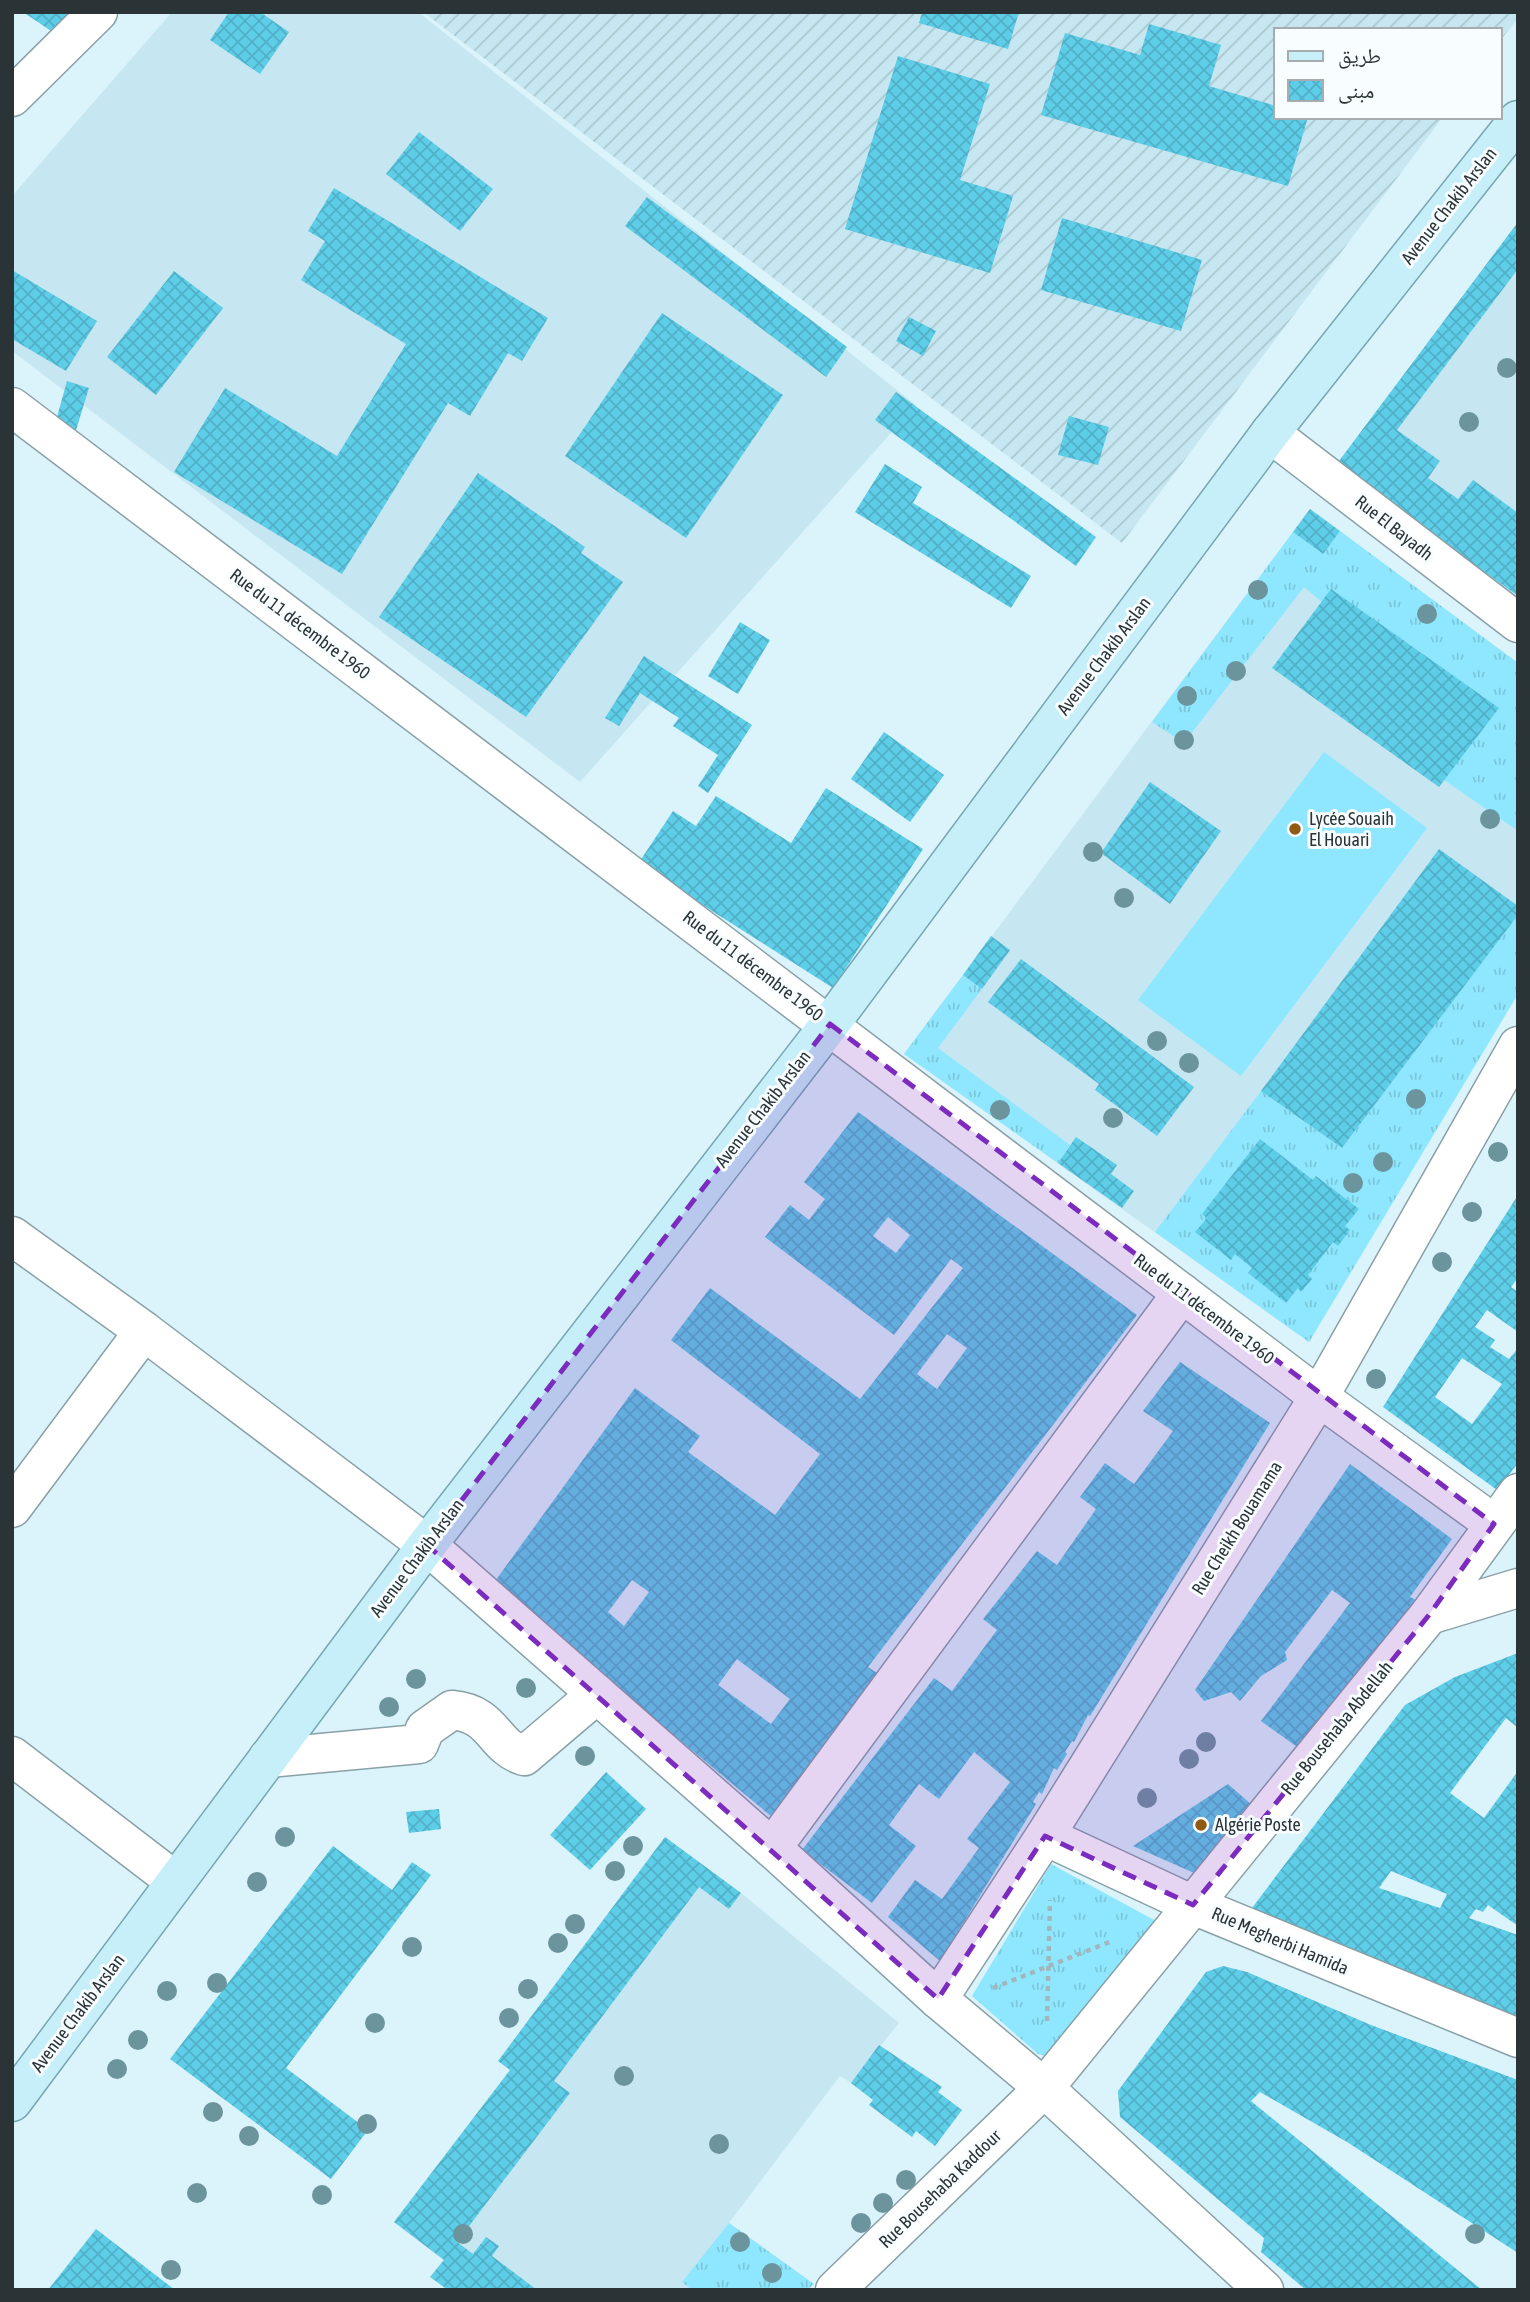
<svg xmlns="http://www.w3.org/2000/svg" width="1530" height="2302" font-family="'Asap Condensed','Noto Naskh Arabic',sans-serif">
<style>
.built{fill:#c6e7f1}
.industrial{fill:url(#industrial-furrows)}
.grass{fill:url(#grass-tufts)}
.pitch{fill:#8ee7fe}
.building{fill:url(#building-cross-hatch);fill-rule:evenodd}
.lines{fill:none;stroke-linecap:round;stroke-linejoin:round}
.minor-casing{stroke:#89a0a6;stroke-width:41}
.major-casing{stroke:#77a6b2;stroke-width:41}
.path{stroke:#a2b6bc;stroke-width:4.5;stroke-dasharray:5 5;stroke-linecap:butt}
.minor{stroke:#fff;stroke-width:38}
.major{stroke:#c7eff9;stroke-width:38}
.tree{fill:#6c949d}
.marked{fill:#7b2cbf;fill-opacity:0.2;stroke:#7b2cbf;stroke-width:5;stroke-dasharray:14 9;stroke-linejoin:round}
.poi-dot{fill:#915a12;stroke:#f8fdff;stroke-width:2.5}
.labels{text-anchor:middle;stroke-width:6;stroke-linejoin:round;paint-order:stroke}
.street-label{font-size:18px;fill:#2a3336;stroke:#f8fdff}
.poi-label{font-size:18px;fill:#2a3336;stroke:#f8fdff;text-anchor:start}
</style>
<defs>
<pattern id="industrial-furrows" width="10" height="10" patternUnits="userSpaceOnUse" patternTransform="scale(1.75)"><rect width="10" height="10" fill="#c6e7f1"/><path d="M-1 1l2-2M0 10L10 0M9 11l2-2" fill="none" stroke="#aac7cf"/></pattern>
<pattern id="grass-tufts" width="24" height="20" patternUnits="userSpaceOnUse" patternTransform="scale(1.75)"><rect width="24" height="20" fill="#8ee7fe"/><path d="M3 7l-1-3M5 7V3M7 7l1-3M15 17l-1-3M17 17v-4M19 17l1-3" fill="none" stroke="#7bc7da"/></pattern>
<pattern id="building-cross-hatch" width="8" height="8" patternUnits="userSpaceOnUse" patternTransform="scale(1.75)"><rect width="8" height="8" fill="#5dcde8"/><path d="M0 0l8 8M0 8l8-8" fill="none" stroke="#51b0c8"/></pattern>
</defs>
<rect width="100%" height="100%" fill="#dbf4fb"/>
<!-- built -->
<g class="built">
<path d="M172,12H418L916,405L580,782L12,351V196Z"/>
<path d="M1518,222V596L1336,465Z"/>
<path d="M1310,509L1518,663V994L1309,1342L904,1054Z"/>
<path d="M665,1837L741,1893L899,2023L851,2083L840,2076L729,2223L814,2284L807,2290H448L430,2277L444,2259L394,2222L510,2070L498,2061Z"/>
</g>
<!-- industrial -->
<path class="industrial" d="M423,12H1518V18L1500,41V30H1276V117H1443L1122,543Z"/>
<!-- grass -->
<g class="grass">
<path d="M1340,531L1518,663V831L1444,780L1322,602L1304,587L1184,743L1152,722L1293,532L1323,554Z"/>
<path d="M1518,915V994L1309,1342L1155,1232L1261,1091L1342,1148Z"/>
<path d="M963,975L982,989L938,1048L1070,1145L1058,1163L904,1054Z"/>
<path d="M1051,1864L1156,1921L1046,2056L1038,2054L972,1996Z"/>
<path d="M729,2223L814,2284L807,2290H692L682,2282Z"/>
</g>
<!-- pitch -->
<path class="pitch" d="M1324,752L1427,828L1241,1076L1138,1000Z"/>
<!-- building -->
<g class="building">
<path d="M23,12H95L54,33Z"/>
<path d="M229,12H260L289,32L260,74L210,40Z"/>
<path d="M922,12H1019L1008,49L919,23Z"/>
<path d="M1149,24L1221,45L1209,86L1276,106V117H1308L1288,186L1041,115L1065,33L1140,55Z"/>
<path d="M898,56L990,84L960,180L1013,196L990,273L845,229Z"/>
<path d="M419,132L493,189L460,231L386,174Z"/>
<path d="M334,188L548,318L522,361L508,353L470,416L448,403L342,574L174,472L225,388L337,456L406,344L301,280L325,241L308,231Z"/>
<path d="M647,197L847,347L826,377L625,226Z"/>
<path d="M1062,218L1202,260L1181,331L1041,290Z"/>
<path d="M1518,222V269L1397,430L1440,461L1428,478L1458,499L1473,480L1518,513V596L1336,465Z"/>
<path d="M12,270L97,321L66,371L12,339Z"/>
<path d="M174,271L223,308L156,395L107,357Z"/>
<path d="M662,313L783,395L686,538L565,456Z"/>
<path d="M909,317L936,331L923,356L896,341Z"/>
<path d="M67,381L89,388L76,430L55,424Z"/>
<path d="M896,392L1096,537L1076,566L875,420Z"/>
<path d="M1069,416L1109,427L1098,465L1058,455Z"/>
<path d="M885,464L922,487L913,503L1031,576L1011,608L855,512Z"/>
<path d="M478,473L585,547L581,553L623,582L526,717L379,617Z"/>
<path d="M1310,509L1340,531L1323,554L1293,532Z"/>
<path d="M1331,589L1499,708L1439,787L1272,668Z"/>
<path d="M740,622L770,640L738,694L708,676Z"/>
<path d="M644,656L752,725L708,793L698,786L718,755L673,726L679,718L640,693L619,726L605,718Z"/>
<path d="M884,732L944,775L910,822L851,779Z"/>
<path d="M1150,782L1221,831L1170,904L1101,853Z"/>
<path d="M826,788L923,849L833,988L638,864L673,811L696,826L716,796L791,843Z"/>
<path d="M1439,849L1518,906V915L1342,1148L1261,1091Z"/>
<path d="M991,936L1010,950L982,989L963,975Z"/>
<path d="M1021,959L1194,1087L1157,1136L1095,1090L1099,1084L988,1002Z"/>
<path d="M858,1112L1137,1315L868,1667L877,1673L772,1817L493,1584L635,1388L700,1436L688,1452L775,1515L820,1454L671,1340L710,1288L860,1399L963,1268L951,1259L894,1335L765,1237L790,1205L809,1220L825,1199L804,1182ZM888,1217L910,1235L896,1253L873,1236ZM947,1334L967,1348L937,1389L917,1374ZM632,1580L649,1592L624,1626L608,1612ZM737,1659L790,1699L771,1724L718,1685Z"/>
<path d="M1076,1137L1117,1165L1111,1174L1134,1191L1122,1208L1058,1163Z"/>
<path d="M1260,1139L1313,1180L1316,1176L1359,1209L1345,1226L1350,1230L1338,1246L1333,1242L1308,1275L1312,1279L1301,1292L1298,1288L1286,1303L1248,1273L1252,1268L1235,1254L1231,1260L1195,1232L1207,1218L1202,1214Z"/>
<path d="M1518,1195V1278L1511,1287L1518,1292V1332L1487,1310L1475,1327L1495,1340L1490,1347L1509,1359L1518,1348V1463L1497,1490L1383,1407ZM1462,1358L1502,1384L1472,1424L1435,1397Z"/>
<path d="M1180,1362L1270,1423L1090,1716L1088,1715L1074,1742L1072,1741L1065,1752L1067,1754L1057,1770L1054,1768L1042,1794L1039,1792L1033,1802L1036,1804L940,1961L888,1917L915,1880L942,1899L979,1848L967,1839L1010,1782L974,1752L939,1799L919,1784L889,1825L916,1846L872,1903L802,1850L934,1678L952,1691L997,1630L983,1619L1037,1551L1057,1565L1096,1509L1080,1497L1105,1463L1134,1484L1173,1431L1143,1411Z"/>
<path d="M1350,1464L1452,1539L1410,1597L1416,1600L1300,1749L1261,1721L1350,1603L1332,1590L1285,1652L1287,1660L1261,1676L1240,1701L1231,1692L1204,1701L1195,1690Z"/>
<path d="M1518,1653V1728L1506,1718L1450,1793L1484,1818L1518,1771V1926L1488,1905L1483,1912L1476,1909L1469,1918L1518,1935V2025L1252,1908L1405,1705L1455,1677ZM1391,1871L1447,1894L1440,1908L1379,1888Z"/>
<path d="M606,1772L646,1809L590,1870L550,1835Z"/>
<path d="M1228,1784L1252,1805L1201,1876L1133,1846Z"/>
<path d="M439,1809L441,1829L409,1833L406,1812Z"/>
<path d="M665,1837L741,1893L729,1909L699,1887L554,2081L570,2093L457,2242L473,2254L486,2237L499,2246L492,2256L537,2290H448L430,2277L444,2260L394,2222L510,2070L498,2061Z"/>
<path d="M333,1846L392,1890L412,1862L431,1875L286,2068L368,2130L331,2179L170,2059Z"/>
<path d="M1223,1966L1247,1972L1371,2025L1518,2080V2253L1347,2142L1260,2092L1251,2101L1482,2290H1306L1261,2252L1264,2238L1120,2117L1118,2091L1206,1972Z"/>
<path d="M879,2045L942,2087L938,2092L962,2110L935,2146L916,2131L912,2137L869,2105L873,2100L851,2083Z"/>
<path d="M96,2229L175,2290H48Z"/>
</g>
<g class="lines">
<!-- minor casing -->
<g class="minor-casing">
<g id="minor">
<path d="M12,97L98,12"/>
<path d="M12,407L1319,1397L1494,1524"/>
<path d="M1270,433L1518,623"/>
<path d="M12,1236L144,1331L427,1545L772,1848L938,1999L1044,2088L1264,2290"/>
<path d="M12,1508L144,1331"/>
<path d="M1429,1615L1518,1588"/>
<path d="M12,1756L175,1881"/>
<path d="M268,1758L419,1744L425,1729L452,1710C495,1714 492,1746 524,1756L597,1694"/>
<path d="M1045,1836L1193,1905L1518,2038"/>
<path d="M772,1848L1182,1293"/>
<path d="M938,1999L1045,1836L1319,1397L1518,1046"/>
<path d="M835,2290L1044,2088L1429,1615L1518,1493"/>
</g>
</g>
<!-- major casing -->
<g class="major-casing">
<path id="major" d="M12,2102L427,1545L830,1024L1270,433L1518,120"/>
</g>
<!-- path -->
<g class="path">
<path d="M993,1988L1112,1941"/>
<path d="M1047,2021L1050,1900"/>
</g>
<!-- minor -->
<use href="#minor" class="minor"/>
<!-- major -->
<use href="#major" class="major"/>
</g>
<!-- trees -->
<g class="tree">
<circle cx="1507" cy="368" r="10"/>
<circle cx="1469" cy="422" r="10"/>
<circle cx="1258" cy="590" r="10"/>
<circle cx="1427" cy="614" r="10"/>
<circle cx="1236" cy="671" r="10"/>
<circle cx="1187" cy="696" r="10"/>
<circle cx="1184" cy="740" r="10"/>
<circle cx="1490" cy="819" r="10"/>
<circle cx="1093" cy="852" r="10"/>
<circle cx="1124" cy="898" r="10"/>
<circle cx="1157" cy="1041" r="10"/>
<circle cx="1189" cy="1063" r="10"/>
<circle cx="1416" cy="1099" r="10"/>
<circle cx="1000" cy="1110" r="10"/>
<circle cx="1113" cy="1118" r="10"/>
<circle cx="1498" cy="1152" r="10"/>
<circle cx="1383" cy="1162" r="10"/>
<circle cx="1353" cy="1183" r="10"/>
<circle cx="1472" cy="1212" r="10"/>
<circle cx="1442" cy="1262" r="10"/>
<circle cx="1376" cy="1379" r="10"/>
<circle cx="416" cy="1679" r="10"/>
<circle cx="526" cy="1688" r="10"/>
<circle cx="389" cy="1707" r="10"/>
<circle cx="1206" cy="1742" r="10"/>
<circle cx="585" cy="1756" r="10"/>
<circle cx="1189" cy="1759" r="10"/>
<circle cx="1147" cy="1798" r="10"/>
<circle cx="285" cy="1837" r="10"/>
<circle cx="633" cy="1846" r="10"/>
<circle cx="615" cy="1871" r="10"/>
<circle cx="257" cy="1882" r="10"/>
<circle cx="575" cy="1924" r="10"/>
<circle cx="558" cy="1943" r="10"/>
<circle cx="412" cy="1947" r="10"/>
<circle cx="217" cy="1983" r="10"/>
<circle cx="528" cy="1989" r="10"/>
<circle cx="167" cy="1991" r="10"/>
<circle cx="509" cy="2018" r="10"/>
<circle cx="375" cy="2023" r="10"/>
<circle cx="138" cy="2040" r="10"/>
<circle cx="117" cy="2069" r="10"/>
<circle cx="624" cy="2076" r="10"/>
<circle cx="213" cy="2112" r="10"/>
<circle cx="367" cy="2124" r="10"/>
<circle cx="249" cy="2136" r="10"/>
<circle cx="719" cy="2144" r="10"/>
<circle cx="906" cy="2180" r="10"/>
<circle cx="197" cy="2193" r="10"/>
<circle cx="322" cy="2195" r="10"/>
<circle cx="883" cy="2203" r="10"/>
<circle cx="861" cy="2223" r="10"/>
<circle cx="463" cy="2234" r="10"/>
<circle cx="1475" cy="2234" r="10"/>
<circle cx="740" cy="2242" r="10"/>
<circle cx="171" cy="2270" r="10"/>
<circle cx="772" cy="2273" r="10"/>
</g>
<!-- marked area -->
<path class="marked" d="M830,1024L1494,1524L1429,1615L1193,1905L1045,1836L938,1999L427,1545Z"/>
<!-- markers -->
<g class="poi-dot">
<circle cx="1295" cy="829" r="7"/>
<circle cx="1201" cy="1825" r="7"/>
</g>
<g class="labels">
<!-- street labels -->
<g class="street-label">
<text transform="translate(1449 206) rotate(-52)" y="6">Avenue Chakib Arslan</text>
<text transform="translate(1394 528) rotate(38)" y="6">Rue El Bayadh</text>
<text transform="translate(300 624) rotate(37)" y="6">Rue du 11 décembre 1960</text>
<text transform="translate(1104 656) rotate(-53)" y="6">Avenue Chakib Arslan</text>
<text transform="translate(753 966) rotate(37)" y="6">Rue du 11 décembre 1960</text>
<text transform="translate(763 1109) rotate(-52)" y="6">Avenue Chakib Arslan</text>
<text transform="translate(1204 1309) rotate(37)" y="6">Rue du 11 décembre 1960</text>
<text transform="translate(1237 1528) rotate(-58)" y="6">Rue Cheikh Bouamama</text>
<text transform="translate(417 1558) rotate(-53)" y="6">Avenue Chakib Arslan</text>
<text transform="translate(1337 1728) rotate(-51)" y="6">Rue Bousehaba Abdellah</text>
<text transform="translate(1280 1941) rotate(23)" y="6">Rue Megherbi Hamida</text>
<text transform="translate(78 2013) rotate(-53)" y="6">Avenue Chakib Arslan</text>
<text transform="translate(940 2189) rotate(-44)" y="6">Rue Bousehaba Kaddour</text>
</g>
<!-- poi labels -->
<g class="poi-label">
<text x="1309" y="825">Lycée Souaih<tspan x="1309" dy="21">El Houari</tspan></text>
<text x="1215" y="1831">Algérie Poste</text>
</g>
</g>
<!-- border -->
<rect width="1530" height="2302" fill="none" stroke="#2a3336" stroke-width="28"/>
<!-- legend -->
<rect x="1274" y="28" width="228" height="91" fill="#f8fdff" stroke="#a6acaf" stroke-width="2"/>
<rect x="1288" y="51" width="35" height="10" fill="#c7eff9" stroke="#a6acaf" stroke-width="2"/>
<text x="1338" y="63" font-size="21" fill="#2a3336">طريق</text>
<rect x="1288" y="80" width="35" height="21" fill="url(#building-cross-hatch)" stroke="#a6acaf" stroke-width="2"/>
<text x="1338" y="98" font-size="21" fill="#2a3336">مبنى</text>
</svg>
